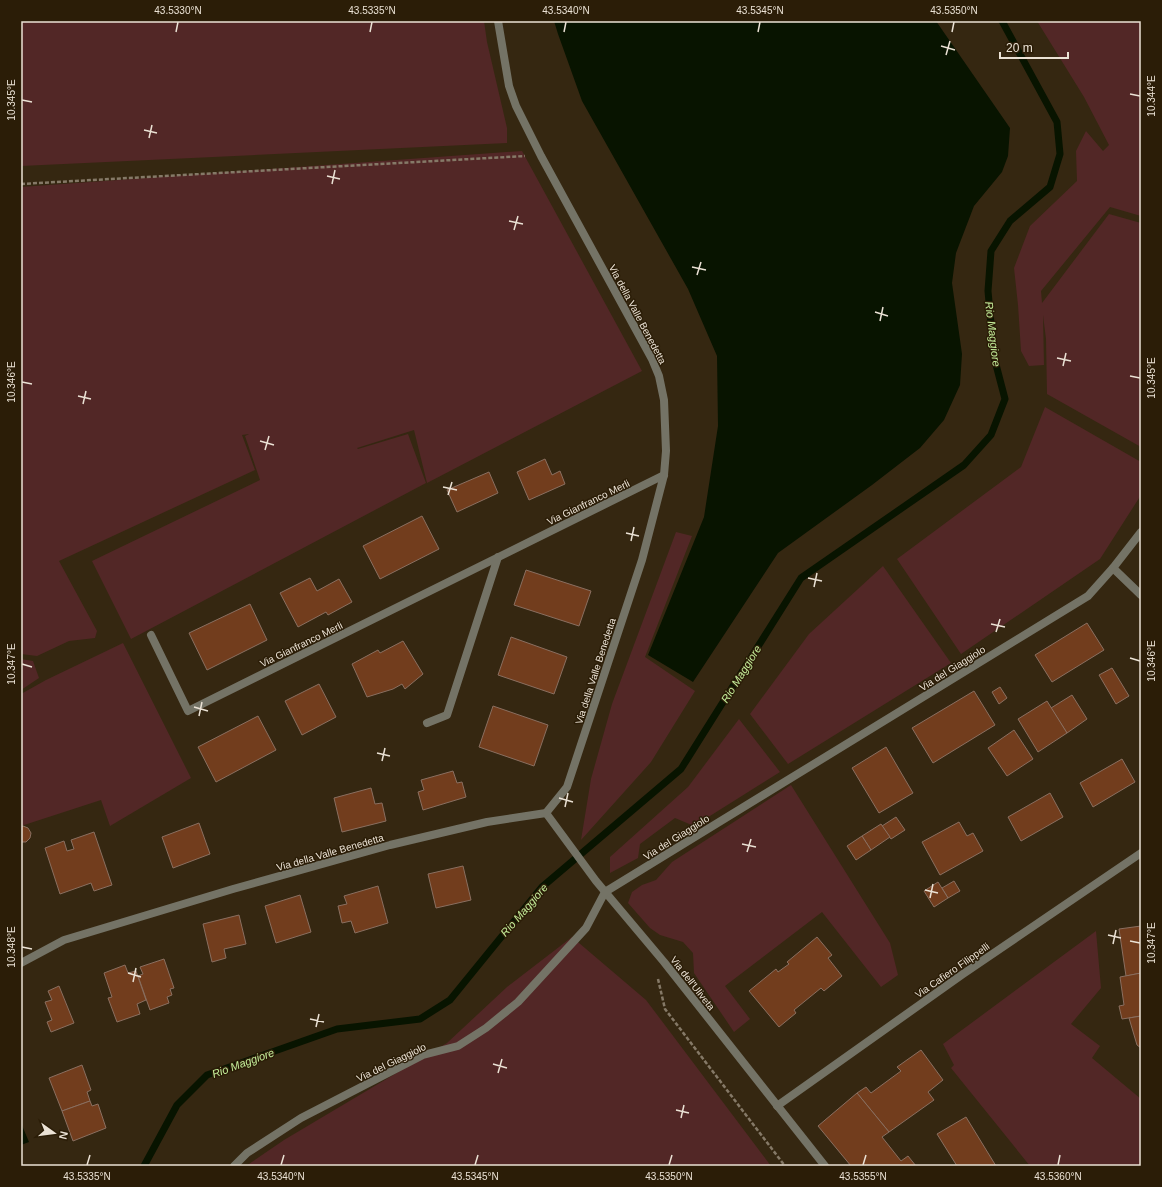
<svg xmlns="http://www.w3.org/2000/svg" width="1162" height="1187" font-family="Arial,sans-serif">
<style>
.green{fill:#522726}
.water{fill:#081400}
.lines{fill:none;stroke-linecap:round;stroke-linejoin:round}
.stream{stroke:#081400;stroke-width:7}
.building{fill:#723d1d;stroke:#8a6f60}
.path{stroke:#857967;stroke-width:2.5;stroke-dasharray:4 2;stroke-linecap:butt}
.lane{stroke:#747366;stroke-width:8}
.street{stroke:#747366;stroke-width:8}
.ticks{fill:none;stroke:#ebe2d5;stroke-width:1.5}
.labels{text-anchor:middle;stroke-width:3;stroke-linejoin:round;paint-order:stroke}
.street-label{font-size:10px;fill:#ebe2d5;stroke:#2b1d07}
.water-label{font-size:11px;font-style:italic;fill:#c4ed9a;stroke:#2b1d07}
.neatline{fill:none;stroke:#ebe2d5;stroke-width:1.5}
.ticks-label{font-size:10px;text-anchor:middle;fill:#ebe2d5}
</style>
<rect width="100%" height="100%" fill="#352711"/>
<!-- green -->
<g class="green">
<path d="M21,21H484L487,42L507,128V143L21,166Z"/>
<path d="M1037,21H1141V216L1110,207L1041,291L1042,303L1109,214L1141,223V447L1047,394L1046,339L1043,315L1044,365L1029,366L1021,351L1018,305L1014,268L1030,226L1077,181L1076,151L1086,131L1103,151L1109,145L1084,97Z"/>
<path d="M522,151L642,371L427,483L414,430L357,448L358,449L408,434L426,483L131,639L92,561L260,480L245,436L249,434L242,435L255,470L59,561L97,631L95,638L69,641L37,656L21,654V187Z"/>
<path d="M1045,407L1141,462V495L1100,559L961,654L897,559L1021,467Z"/>
<path d="M676,532L692,536L645,657L695,691L651,762L581,840L591,779L612,704Z"/>
<path d="M883,566L951,663L788,764L750,714L809,634Z"/>
<path d="M123,643L191,778L110,826L101,800L21,826V694L46,680Z"/>
<path d="M21,659L33,661L39,678L21,690Z"/>
<path d="M739,719L780,772L694,826L675,818L640,844L638,858L610,873V857L688,787Z"/>
<path d="M791,785L890,943L898,975L881,987L822,912L725,986L750,1019L734,1032L694,973L693,953L683,942L660,935L650,928L628,903L632,892L642,885L656,880L672,862Z"/>
<path d="M1096,931L1101,988L1071,1024L1100,1046L1092,1058L1141,1099V1166H1030L951,1068L954,1065L943,1044Z"/>
<path d="M572,937L646,1000L771,1166H246L284,1140L447,1043L507,987Z"/>
</g>
<!-- water -->
<g class="water">
<path d="M554,21H936L1010,128L1008,156L1002,172L974,206L956,253L952,283L962,354L960,385L944,420L920,448L872,485L778,553L693,682L648,655L704,517L718,426L717,356L688,289L582,101L558,34Z"/>
<path d="M21,1123L29,1142L21,1145Z"/>
</g>
<g class="lines">
<!-- stream -->
<path class="stream" d="M144,1166L177,1105L207,1075L337,1029L420,1019L450,1000L542,887L681,769L801,578L964,465L991,435L1005,399L994,357L988,291L991,251L1010,221L1050,187L1060,154L1057,122L1002,21"/>
</g>
<!-- building -->
<g class="building">
<path d="M545,459L552,475L560,471L565,484L529,500L517,472Z"/>
<path d="M489,472L498,493L457,512L447,490Z"/>
<path d="M422,516L439,549L380,579L363,546Z"/>
<path d="M526,570L591,591L579,626L514,605Z"/>
<path d="M310,578L317,591L339,579L352,602L328,615L326,612L298,627L280,593Z"/>
<path d="M250,604L267,640L207,670L189,633Z"/>
<path d="M1087,623L1104,650L1052,682L1035,655Z"/>
<path d="M511,637L567,657L554,694L498,675Z"/>
<path d="M403,641L423,674L405,689L402,684L393,689L367,697L352,664L378,650L380,653Z"/>
<path d="M1112,668L1129,696L1116,704L1099,675Z"/>
<path d="M319,684L336,717L302,735L285,701Z"/>
<path d="M1000,687L1007,698L999,704L992,692Z"/>
<path d="M974,691L995,725L933,763L912,728Z"/>
<path d="M1072,695L1087,719L1067,733L1051,708Z"/>
<path d="M1047,701L1067,733L1038,752L1018,719Z"/>
<path d="M493,706L548,725L534,766L479,747Z"/>
<path d="M258,716L276,750L216,782L198,747Z"/>
<path d="M1014,730L1033,759L1007,776L988,748Z"/>
<path d="M886,747L913,793L879,813L852,768Z"/>
<path d="M1122,759L1135,782L1093,807L1080,783Z"/>
<path d="M453,771L457,783L462,782L466,797L423,810L418,792L424,790L421,780Z"/>
<path d="M371,788L375,804L382,803L386,821L342,832L334,798Z"/>
<path d="M1050,793L1063,817L1021,841L1008,817Z"/>
<path d="M896,817L905,830L891,839L882,826Z"/>
<path d="M959,822L967,836L973,833L983,851L940,875L922,842Z"/>
<path d="M199,823L210,854L173,868L162,837Z"/>
<path d="M881,824L890,837L871,850L862,836Z"/>
<path d="M23,826L28,828L31,833L30,838L26,842H21V827Z"/>
<path d="M94,832L112,885L94,891L91,883L60,894L45,848L64,841L67,851L74,849L71,840Z"/>
<path d="M862,836L871,850L856,860L847,846Z"/>
<path d="M463,866L471,900L436,908L428,874Z"/>
<path d="M954,881L960,891L948,898L942,888Z"/>
<path d="M938,882L948,898L934,907L924,891Z"/>
<path d="M378,886L388,923L355,933L351,921L342,923L338,906L347,904L344,896Z"/>
<path d="M300,895L311,932L276,943L265,906Z"/>
<path d="M239,915L246,944L224,949L226,958L212,962L203,924Z"/>
<path d="M1141,926V973L1126,976L1119,929Z"/>
<path d="M817,937L832,955L828,958L842,976L824,991L821,988L794,1010L796,1013L779,1027L749,991L776,969L778,972L789,964L787,962Z"/>
<path d="M164,959L174,988L170,989L172,995L167,997L169,1003L150,1010L138,976L143,974L140,967Z"/>
<path d="M125,965L128,973L136,971L146,1000L137,1004L140,1014L117,1022L108,998L112,997L104,973Z"/>
<path d="M1141,973V1016L1122,1019L1119,1006L1124,1005L1120,977Z"/>
<path d="M59,986L74,1023L51,1032L47,1022L52,1020L45,1002L52,1000L48,991Z"/>
<path d="M1141,1016V1048L1137,1045L1129,1018Z"/>
<path d="M921,1050L943,1080L928,1092L934,1100L889,1132L857,1093L866,1087L871,1093L901,1071L897,1067Z"/>
<path d="M82,1065L91,1090L87,1092L90,1101L62,1111L49,1078Z"/>
<path d="M857,1093L889,1132L882,1137L901,1161L908,1156L916,1166H851L818,1126Z"/>
<path d="M90,1101L92,1106L98,1104L106,1128L73,1141L62,1111Z"/>
<path d="M966,1117L996,1166H957L937,1134Z"/>
</g>
<g class="lines">
<!-- path -->
<g class="path">
<path d="M21,184L525,156"/>
<path d="M658,979L665,1009L785,1166"/>
</g>
<!-- lane -->
<g class="lane">
<path d="M1113,568L1141,595"/>
<path d="M151,635L188,711L664,475"/>
<path d="M427,723L447,715L498,557"/>
</g>
<!-- street -->
<g class="street">
<path d="M546,813L596,881L664,962L825,1166"/>
<path d="M21,963L64,940L233,889L390,845L487,822L546,813L567,787L642,560L664,475L666,451L664,400L659,376L652,359L541,156L516,106L509,86L498,21"/>
<path d="M777,1106L963,974L1141,853"/>
<path d="M234,1166L247,1153L301,1118L423,1055L458,1046L486,1028L518,1002L586,928L605,892L1088,596L1113,568L1141,532"/>
</g>
</g>
<!-- ticks -->
<path class="ticks" d="M176,32L178,22M370,32L372,22M564,32L566,22M758,32L760,22M952,32L954,22M941,46L955,50M946,55L950,41M1130,94L1140,96M22,100L32,102M144,130L157,133M149,138L152,125M327,176L340,179M332,184L335,170M509,221L523,224M514,230L518,216M692,267L706,270M697,275L701,262M875,312L888,316M880,321L883,307M1057,358L1071,361M1063,366L1066,353M1130,376L1140,378M22,382L32,384M78,396L91,399M83,404L86,391M260,441L274,445M265,450L269,436M443,487L457,490M448,495L452,482M626,533L639,536M631,541L634,527M808,578L822,581M814,587L817,573M991,624L1005,627M996,632L1000,619M1130,658L1140,661M22,664L32,667M194,707L208,711M199,716L202,702M377,753L390,756M382,761L385,748M559,798L573,802M565,807L568,793M742,844L756,847M747,852L751,839M925,890L938,893M930,898L933,884M1108,935L1121,938M1130,941L1140,943M1113,944L1116,930M22,947L32,949M128,973L141,977M133,982L136,968M310,1019L324,1022M316,1027L319,1014M493,1064L507,1068M498,1073L502,1059M676,1110L689,1113M681,1118L684,1105M87,1165L90,1155M281,1165L284,1155M475,1165L478,1155M669,1165L672,1155M863,1165L866,1155M1058,1165L1060,1155"/>
<g class="labels">
<!-- street labels -->
<g class="street-label">
<text transform="translate(638 314) rotate(62)" y="4">Via della Valle Benedetta</text>
<text transform="translate(588 502) rotate(-26)" y="4">Via Gianfranco Merli</text>
<text transform="translate(301 644) rotate(-26)" y="4">Via Gianfranco Merli</text>
<text transform="translate(952 668) rotate(-32)" y="4">Via del Giaggiolo</text>
<text transform="translate(595 671) rotate(-72)" y="4">Via della Valle Benedetta</text>
<text transform="translate(676 837) rotate(-32)" y="4">Via del Giaggiolo</text>
<text transform="translate(330 852) rotate(-16)" y="4">Via della Valle Benedetta</text>
<text transform="translate(952 970) rotate(-35)" y="4">Via Cafiero Filippelli</text>
<text transform="translate(693 983) rotate(52)" y="4">Via dell'Uliveta</text>
<text transform="translate(391 1062) rotate(-26)" y="4">Via del Giaggiolo</text>
</g>
<!-- water labels -->
<g class="water-label">
<text transform="translate(993 334) rotate(83)" y="4">Rio Maggiore</text>
<text transform="translate(741 674) rotate(-58)" y="4">Rio Maggiore</text>
<text transform="translate(524 910) rotate(-49)" y="4">Rio Maggiore</text>
<text transform="translate(243 1063) rotate(-20)" y="4">Rio Maggiore</text>
</g>
</g>
<!-- border -->
<rect width="1162" height="1187" fill="none" stroke="#2b1d07" stroke-width="44"/>
<!-- north arrow -->
<g transform="translate(54 1133) rotate(104)" stroke="#2b1d07" stroke-width="3" paint-order="stroke">
<path d="M0-3L7 15L0 10L-7 15Z" fill="#ebe2d5"/>
<text y="-6" font-size="11" font-weight="bold" text-anchor="middle" fill="#ebe2d5">N</text>
</g>
<!-- scale -->
<path d="M1000 52v6h68v-6" fill="none" stroke="#ebe2d5" stroke-width="2"/>
<text x="1006" y="52" font-size="12" fill="#ebe2d5" stroke="#2b1d07" stroke-width="3" paint-order="stroke">20 m</text>
<rect x="22" y="22" width="1118" height="1143" class="neatline"/>
<g class="ticks-label">
<text x="178" y="14">43.5330°N</text>
<text x="372" y="14">43.5335°N</text>
<text x="566" y="14">43.5340°N</text>
<text x="760" y="14">43.5345°N</text>
<text x="954" y="14">43.5350°N</text>
<text transform="translate(1151 96) rotate(-90)" y="4">10.344°E</text>
<text transform="translate(11 100) rotate(-90)" y="4">10.345°E</text>
<text transform="translate(1151 378) rotate(-90)" y="4">10.345°E</text>
<text transform="translate(11 382) rotate(-90)" y="4">10.346°E</text>
<text transform="translate(1151 661) rotate(-90)" y="4">10.346°E</text>
<text transform="translate(11 664) rotate(-90)" y="4">10.347°E</text>
<text transform="translate(1151 943) rotate(-90)" y="4">10.347°E</text>
<text transform="translate(11 947) rotate(-90)" y="4">10.348°E</text>
<text x="87" y="1180">43.5335°N</text>
<text x="281" y="1180">43.5340°N</text>
<text x="475" y="1180">43.5345°N</text>
<text x="669" y="1180">43.5350°N</text>
<text x="863" y="1180">43.5355°N</text>
<text x="1058" y="1180">43.5360°N</text>
</g>
</svg>
